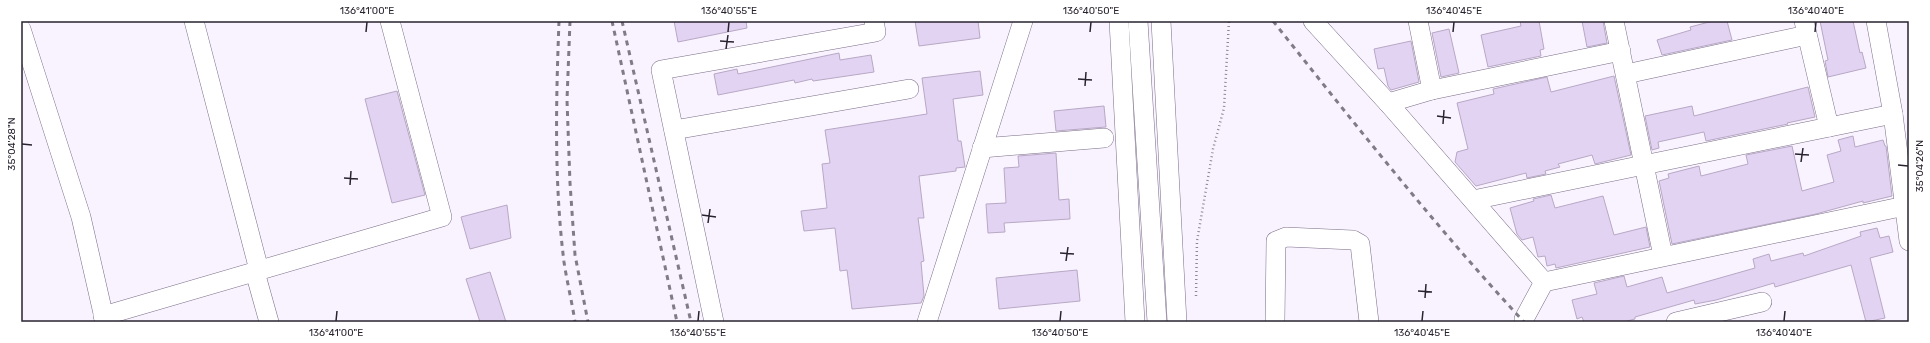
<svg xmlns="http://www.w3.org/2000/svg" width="1930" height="343" font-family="Rubik,sans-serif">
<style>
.building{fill:#e3d3f2;stroke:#b7a8c5}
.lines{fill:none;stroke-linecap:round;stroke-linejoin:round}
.minor-casing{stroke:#7a6c87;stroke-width:20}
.path{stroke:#8e8894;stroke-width:2.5;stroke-dasharray:1 3;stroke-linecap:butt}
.minor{stroke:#fff;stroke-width:19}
.rail{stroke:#817b87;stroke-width:3;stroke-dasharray:5 5;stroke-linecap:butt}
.ticks{fill:none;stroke:#29232f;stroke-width:1.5}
.neatline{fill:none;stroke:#29232f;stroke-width:1.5}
.ticks-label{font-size:10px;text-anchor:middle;fill:#29232f}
</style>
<rect width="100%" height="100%" fill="#f9f3ff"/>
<!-- building -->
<g class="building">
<path d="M674,21H746L747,28L678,42Z"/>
<path d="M915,21H978L980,38L919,46Z"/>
<path d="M1520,21H1539L1544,49L1540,50L1541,56L1488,67L1481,35L1521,26Z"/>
<path d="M1582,21H1603L1607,43L1587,47Z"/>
<path d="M1713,21H1727L1732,40L1662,55L1657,40L1691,30L1690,27Z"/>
<path d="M1820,21H1853L1860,53L1862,52L1866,68L1828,77L1825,61L1828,60Z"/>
<path d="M1449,29L1459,73L1441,77L1432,33Z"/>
<path d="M1411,41L1419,82L1391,90L1388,86L1384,68L1378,69L1374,49Z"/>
<path d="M839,53L840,60L871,55L874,72L813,81L812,79L795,83L794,80L718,95L714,74L737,69L738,74Z"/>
<path d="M980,71L983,95L953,99L958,141H961L965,167L956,168V171L919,176L924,218H918L924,261L921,262L924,296L921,303L852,309L847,270L840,271L835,228L804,231L801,211L827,208L822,164L830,163L825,130L927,114L922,78Z"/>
<path d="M1614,76L1631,155L1595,164L1592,155L1558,164L1560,167L1545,171L1546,174L1527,178L1526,173L1476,186L1455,162L1457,152L1468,149L1457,103L1494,94L1493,89L1547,77L1551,92Z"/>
<path d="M1808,87L1815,117L1787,123L1788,124L1706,141L1704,132L1658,142L1659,148L1652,150L1645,116L1692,106L1694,116Z"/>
<path d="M397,91L425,195L392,203L365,99Z"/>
<path d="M1104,106L1106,127L1056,131L1054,111Z"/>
<path d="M1853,136L1855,147L1883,140L1885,146H1886L1892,196L1863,203V201L1816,214L1672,244L1659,181L1669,178L1668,174L1699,166L1701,176L1748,164L1746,155L1792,146L1802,191L1834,182L1827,155L1841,151L1838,140Z"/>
<path d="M1056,153L1059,200L1069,199L1070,219L1004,223L1005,232L988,233L986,204L1006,203L1004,168L1019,167L1018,156Z"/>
<path d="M1551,195L1555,208L1603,196L1614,235L1646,227L1650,247L1556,268L1555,264L1547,266L1545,256L1538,257L1533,237L1522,240L1517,234L1510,208L1534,201L1533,199Z"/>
<path d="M507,205L511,238L470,249L461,217Z"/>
<path d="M1877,228L1880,238L1889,236L1893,252L1870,258L1885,318L1866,322L1851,265L1775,287L1774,283L1716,300L1695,304L1694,300L1635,317V319L1623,322H1584L1582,317L1577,319L1572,300L1597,294L1594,283L1624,276L1627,287L1662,277L1667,293L1755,268L1753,259L1769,254L1771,261L1803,253L1804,256L1861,236L1860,232Z"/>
<path d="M1077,270L1080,301L999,309L996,278Z"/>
<path d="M490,272L506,322H480L466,279Z"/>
</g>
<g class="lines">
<!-- minor casing -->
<g class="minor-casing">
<g id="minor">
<path d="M194,21L259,270"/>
<path d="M1119,21L1135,322"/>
<path d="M1138,21L1157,322"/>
<path d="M1161,21L1177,322"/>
<path d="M1313,21L1388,103L1544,282"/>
<path d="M1418,21L1432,90"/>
<path d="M1614,21L1663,256"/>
<path d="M1804,21L1829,127"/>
<path d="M1876,21L1893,114L1909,241"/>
<path d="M21,29L81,217L105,322"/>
<path d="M1626,74L1807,35"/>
<path d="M1388,103L1432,90L1621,51"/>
<path d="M674,130L909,89"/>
<path d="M982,148L1104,138"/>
<path d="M1473,200L1893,114"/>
<path d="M255,272L269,322"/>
<path d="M103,316L442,217L390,21"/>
<path d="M1524,319L1544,282L1905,206"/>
<path d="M714,322L661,70L876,32L874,21"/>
<path d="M927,322L1023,21"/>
<path d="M1275,322L1276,241L1286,237L1353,240L1360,244L1369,322"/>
<path d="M1676,322L1762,302"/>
</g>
</g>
<!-- path -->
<path class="path" d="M1196,296L1197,241L1213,149L1224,108L1229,21"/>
<!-- minor -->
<use href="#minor" class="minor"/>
<!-- rail -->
<g class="rail">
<path d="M559,21C556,101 554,182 564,262C567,282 572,302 575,322"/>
<path d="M570,21L567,100L570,183L575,255L588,322"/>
<path d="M612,21L677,322"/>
<path d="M622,21L691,322"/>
<path d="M1273,21C1354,123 1435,226 1524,322"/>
</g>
</g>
<!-- ticks -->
<path class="ticks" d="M366,32L367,22M728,32L729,22M1090,32L1091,22M1453,32L1454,22M1815,32L1816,22M720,41L734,42M726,49L728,35M1078,79L1092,80M1085,86L1086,72M1437,116L1451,118M1443,124L1444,110M22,144L32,145M1795,154L1809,155M1801,162L1803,148M1898,165L1908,166M344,178L358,179M350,185L351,171M702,215L716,217M708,223L710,209M1060,253L1074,254M1066,261L1068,247M1418,291L1432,292M1425,298L1426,284M336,321L337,311M698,321L699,311M1060,321L1061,311M1422,321L1423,311M1784,321L1785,311"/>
<!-- border -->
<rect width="1930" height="343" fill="none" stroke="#ffffff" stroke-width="44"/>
<rect x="22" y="22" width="1886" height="299" class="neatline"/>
<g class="ticks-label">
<text x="367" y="14">136°41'00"E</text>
<text x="729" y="14">136°40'55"E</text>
<text x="1091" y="14">136°40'50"E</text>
<text x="1454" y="14">136°40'45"E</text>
<text x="1816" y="14">136°40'40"E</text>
<text transform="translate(11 144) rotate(-90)" y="4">35°04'28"N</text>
<text transform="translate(1919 166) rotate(-90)" y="4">35°04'26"N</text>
<text x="336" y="336">136°41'00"E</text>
<text x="698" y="336">136°40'55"E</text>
<text x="1060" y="336">136°40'50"E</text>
<text x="1422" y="336">136°40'45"E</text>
<text x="1784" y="336">136°40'40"E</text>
</g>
</svg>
